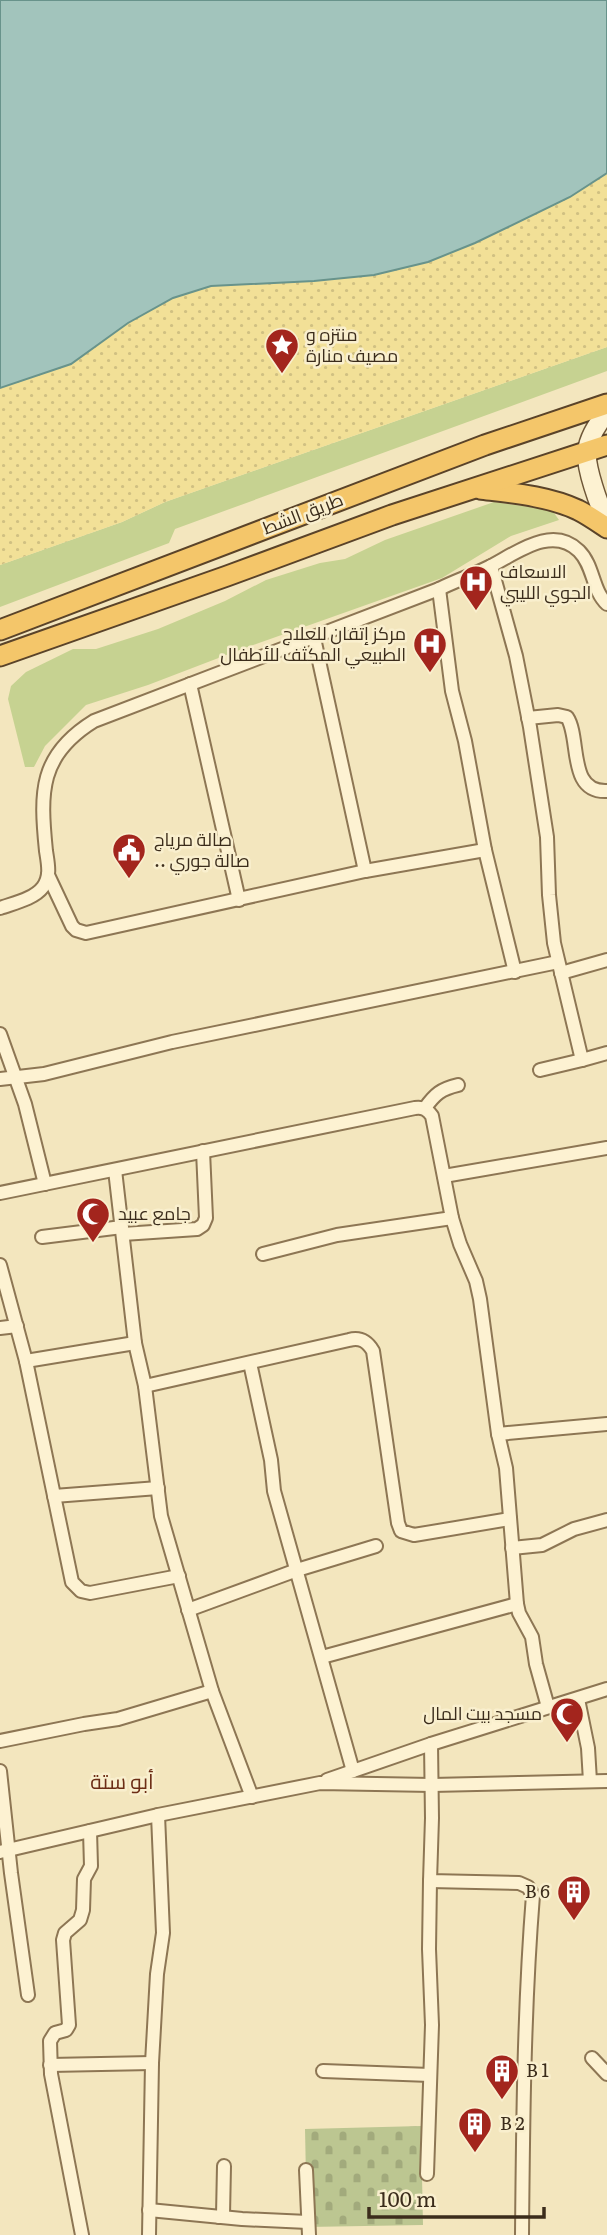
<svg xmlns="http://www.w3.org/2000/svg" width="607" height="2235" font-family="Literata,Cairo,serif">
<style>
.green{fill:#c6d291}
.sand{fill:url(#sand-dots)}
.cemetery{fill:url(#cemetery-stones)}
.water{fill:#a2c4bc;stroke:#68938b;stroke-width:2}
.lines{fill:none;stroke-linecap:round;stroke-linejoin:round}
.minor-casing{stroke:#8d7654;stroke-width:16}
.secondary-casing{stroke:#6f5738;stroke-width:21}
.trunk-casing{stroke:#5a4329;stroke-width:23}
.minor{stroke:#fdf2d2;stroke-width:12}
.secondary{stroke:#fdf2d2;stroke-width:18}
.trunk{stroke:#f4c66a;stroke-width:19}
.labels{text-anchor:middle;stroke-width:5;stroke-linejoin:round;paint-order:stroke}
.poi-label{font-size:18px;fill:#3b2c1b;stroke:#f9efce;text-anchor:start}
.street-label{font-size:18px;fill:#3b2c1b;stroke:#f9efce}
.quarter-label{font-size:21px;fill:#6c2d15;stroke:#f9efce}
</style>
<defs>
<pattern id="sand-dots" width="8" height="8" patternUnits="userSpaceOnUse" patternTransform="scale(1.75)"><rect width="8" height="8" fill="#f2e097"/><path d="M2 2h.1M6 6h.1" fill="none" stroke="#d0c082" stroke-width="1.8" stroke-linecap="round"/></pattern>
<pattern id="cemetery-stones" width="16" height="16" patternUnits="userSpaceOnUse" patternTransform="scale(1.75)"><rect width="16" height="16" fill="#bcc691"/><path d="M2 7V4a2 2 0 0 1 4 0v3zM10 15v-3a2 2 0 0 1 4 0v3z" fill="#a2aa7c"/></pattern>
</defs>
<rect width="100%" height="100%" fill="#f3e6be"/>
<!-- green -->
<g class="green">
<path d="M607,347V371L175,529L169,543L0,607V565L122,522L165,502Z"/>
<path d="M494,502L552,510L559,520L511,536L442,578L242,649L148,685L86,705L45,746L34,767H25L8,699L11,686L26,672L73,649H96L158,629L225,601L266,580L320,563L345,559L385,540Z"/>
</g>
<!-- sand -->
<path class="sand" d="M607,173V347L165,502L122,522L0,565V388L71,364L128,323L173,298L211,286L314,281L374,275L428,262L475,243L570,197Z"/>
<!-- cemetery -->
<path class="cemetery" d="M421,2126L423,2225L307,2227L305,2129Z"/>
<!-- water -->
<path class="water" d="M0,0H607V173L570,197L475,243L428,262L374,275L314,281L211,286L173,298L128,323L71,364L0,388Z"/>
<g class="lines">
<!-- minor casing -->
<g class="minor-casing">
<g id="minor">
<path d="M491,566L516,656L530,727L547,837L549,895L554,943L582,1060L607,1053"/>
<path d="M439,589L452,691L465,741L485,850L515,972"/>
<path d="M314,638L365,871"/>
<path d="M190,684L239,900"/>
<path d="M528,718L558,715L567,717C581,738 567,793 607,791"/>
<path d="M48,875L72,926L76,930L86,933L365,871L485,850"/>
<path d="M0,908C14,903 34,899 43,887C51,876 48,864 46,851C40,792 39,755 94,721L439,589C455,581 473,575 489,567C515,554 552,524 579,551C594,566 592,590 607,604"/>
<path d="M561,973L607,960"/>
<path d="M0,1034L25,1104L45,1184"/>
<path d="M540,1070L582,1060"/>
<path d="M0,1079L44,1074L172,1042L558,962"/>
<path d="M425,1108C435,1094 441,1089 458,1085"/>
<path d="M115,1170L135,1343L145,1386L161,1516L212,1691L252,1797"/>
<path d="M444,1176L607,1148"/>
<path d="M0,1193L415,1108C423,1107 427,1109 432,1116L452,1218L460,1244L476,1281L480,1299L498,1434L506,1468L517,1604L519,1613L532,1637L536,1664L548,1707"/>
<path d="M123,1234L197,1229L203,1225L206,1218L203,1151"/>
<path d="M42,1237L122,1227"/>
<path d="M263,1254L337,1235L452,1218"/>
<path d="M0,1265L26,1361L72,1582L81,1591L90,1593L179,1576"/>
<path d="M0,1328L17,1326"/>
<path d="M26,1361L135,1343"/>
<path d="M250,1363L271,1460L274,1491L353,1771"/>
<path d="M145,1386L349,1340C360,1337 367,1341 373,1351L398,1523L401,1531L414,1535L510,1519"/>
<path d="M498,1434L607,1424"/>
<path d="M54,1496L158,1488"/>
<path d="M512,1548L542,1545L574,1529L607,1520"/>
<path d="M188,1610L297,1570L376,1546"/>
<path d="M322,1657L517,1604"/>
<path d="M578,1699L588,1748L590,1781"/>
<path d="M0,1741L84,1724L118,1719L212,1691"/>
<path d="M431,1744L432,1818L430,1881L519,1883L528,1887L533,1895C524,2008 523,2122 522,2235"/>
<path d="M0,1771L11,1873L28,1995"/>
<path d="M327,1780L431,1744L607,1689"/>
<path d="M0,1852L158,1815L320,1783L432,1785L607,1781"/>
<path d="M592,2058L607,2074"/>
<path d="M50,2065L152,2063"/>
<path d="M323,2071L430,2075"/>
<path d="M306,2170L309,2235"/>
<path d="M427,2174L432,2025L429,1949L430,1881"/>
<path d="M149,2210L242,2219L308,2222"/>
<path d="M219,2217L223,2215L224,2166"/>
<path d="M82,2235L51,2074L50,2041L55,2033L66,2030L69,2025L63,1940L65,1933L80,1920L83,1910L84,1879L91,1866L90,1831"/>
<path d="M149,2235L152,2063L157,1974L163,1933L158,1815"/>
</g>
</g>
<!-- secondary casing -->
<g class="secondary-casing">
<path id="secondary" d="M607,412C598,423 589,436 587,451C585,466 599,507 607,520"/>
</g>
<!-- trunk casing -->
<g class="trunk-casing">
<g id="trunk">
<path d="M480,489C512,493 548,496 578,510C588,515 598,522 607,528"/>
<path d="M0,630L485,445L607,404"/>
<path d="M0,656L227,576L392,515L607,445"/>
</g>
</g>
<!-- minor -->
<use href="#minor" class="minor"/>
<!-- secondary -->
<use href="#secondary" class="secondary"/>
<!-- trunk -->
<use href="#trunk" class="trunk"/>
</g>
<!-- icons -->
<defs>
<g id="sight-pin" transform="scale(1.75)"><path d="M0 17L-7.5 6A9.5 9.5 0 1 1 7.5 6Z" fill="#a3251d" stroke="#f9efce"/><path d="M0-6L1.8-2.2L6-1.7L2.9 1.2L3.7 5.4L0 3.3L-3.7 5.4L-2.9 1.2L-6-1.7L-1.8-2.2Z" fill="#fff"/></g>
<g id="hospital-pin" transform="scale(1.75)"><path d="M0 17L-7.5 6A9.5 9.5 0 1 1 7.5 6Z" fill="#a3251d" stroke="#f9efce"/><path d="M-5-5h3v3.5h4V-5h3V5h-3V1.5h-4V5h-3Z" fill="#fff"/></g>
<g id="civic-pin" transform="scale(1.75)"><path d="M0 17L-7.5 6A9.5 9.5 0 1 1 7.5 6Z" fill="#a3251d" stroke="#f9efce"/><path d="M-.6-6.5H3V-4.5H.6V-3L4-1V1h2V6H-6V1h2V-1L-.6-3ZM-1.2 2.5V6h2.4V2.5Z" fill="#fff"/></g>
<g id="mosque-pin" transform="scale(1.75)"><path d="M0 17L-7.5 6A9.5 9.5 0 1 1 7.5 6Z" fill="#a3251d" stroke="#f9efce"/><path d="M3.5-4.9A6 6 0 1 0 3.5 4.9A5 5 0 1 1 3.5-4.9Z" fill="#fff"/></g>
<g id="building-pin" transform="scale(1.75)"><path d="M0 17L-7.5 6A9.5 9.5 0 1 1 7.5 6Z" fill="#a3251d" stroke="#f9efce"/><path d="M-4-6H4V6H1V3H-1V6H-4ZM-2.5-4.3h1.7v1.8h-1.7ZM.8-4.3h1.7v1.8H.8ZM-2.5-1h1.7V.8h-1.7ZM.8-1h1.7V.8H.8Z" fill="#fff"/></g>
</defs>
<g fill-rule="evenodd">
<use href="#sight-pin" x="282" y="345"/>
<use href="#hospital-pin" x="476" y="582"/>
<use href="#hospital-pin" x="430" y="644"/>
<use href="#civic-pin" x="129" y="850"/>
<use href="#mosque-pin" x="93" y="1214"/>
<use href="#mosque-pin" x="567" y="1714"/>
<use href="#building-pin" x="574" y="1892"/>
<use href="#building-pin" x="502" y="2071"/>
<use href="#building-pin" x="475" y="2124"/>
</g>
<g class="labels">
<!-- poi labels -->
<g class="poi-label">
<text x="306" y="341">منتزه و<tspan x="306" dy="21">مصيف منارة</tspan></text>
<text x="500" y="578">الاسعاف<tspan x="500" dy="21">الجوي الليبي</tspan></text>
<text x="406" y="640" text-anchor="end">مركز إتقان للعلاج<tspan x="406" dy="21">الطبيعي المكثف للأطفال</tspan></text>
<text x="154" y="846">صالة مرياج<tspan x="154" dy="21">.. صالة جوري</tspan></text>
<text x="118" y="1220">جامع عبيد</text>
<text x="542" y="1720" text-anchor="end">مسجد بيت المال</text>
<text x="550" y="1898" text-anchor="end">B 6</text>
<text x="526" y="2077">B 1</text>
<text x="500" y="2130">B 2</text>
</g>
<!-- street labels -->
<g class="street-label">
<text transform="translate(303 514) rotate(-21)" y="6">طريق الشط</text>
</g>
<!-- quarter labels -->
<g class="quarter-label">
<text x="122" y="1789">أبو ستة</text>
</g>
</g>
<!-- scale -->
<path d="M369 2207v10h175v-10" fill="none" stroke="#3b2c1b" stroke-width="3.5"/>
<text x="379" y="2207" font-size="21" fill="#3b2c1b" stroke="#f9efce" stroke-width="5" paint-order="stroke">100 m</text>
</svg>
